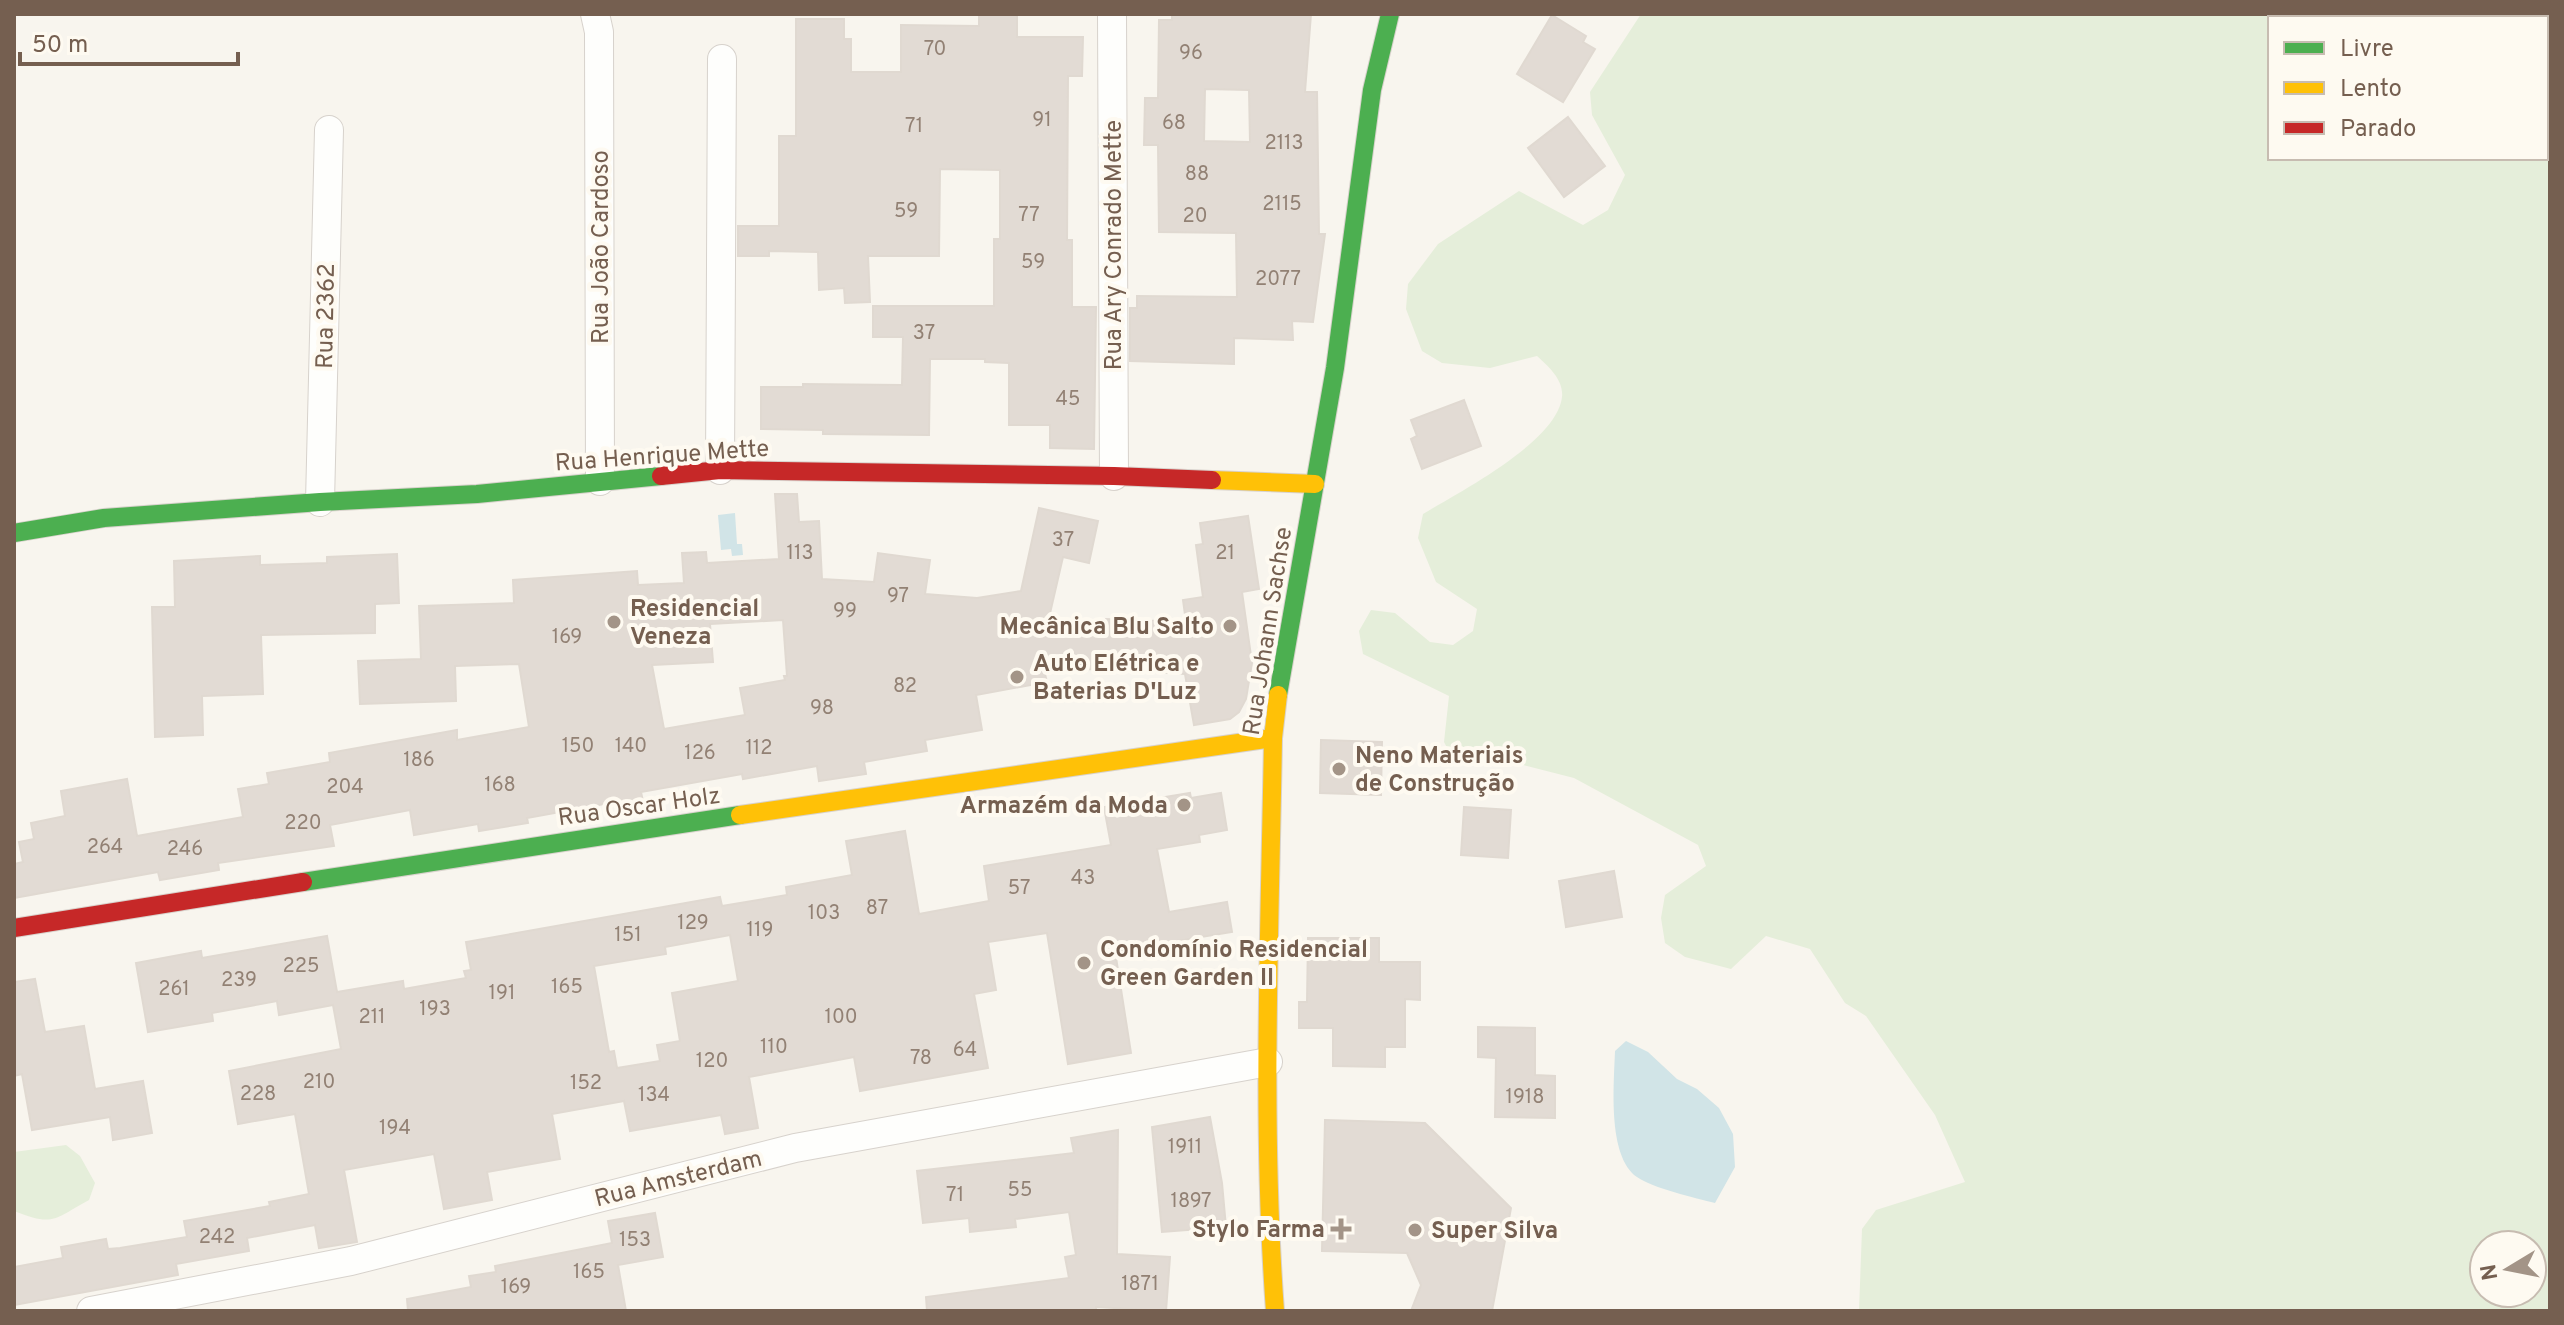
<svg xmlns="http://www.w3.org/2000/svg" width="2564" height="1325" font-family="Overpass,sans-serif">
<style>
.green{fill:#e5eeda;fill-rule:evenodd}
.water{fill:#d1e4e7}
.building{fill:#e2dbd4;stroke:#e0d9d1;stroke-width:2;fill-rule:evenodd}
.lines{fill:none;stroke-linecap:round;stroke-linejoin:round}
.street-casing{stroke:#d7d2cc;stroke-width:30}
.fast-casing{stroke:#d8d2cc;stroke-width:20}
.slow-casing{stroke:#d8d2cc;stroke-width:20}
.jam-casing{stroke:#d8d2cc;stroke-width:20}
.street{stroke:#fefefc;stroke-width:28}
.fast{stroke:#4caf50;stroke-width:18}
.slow{stroke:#ffc107;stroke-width:18}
.jam{stroke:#c62828;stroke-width:18}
.poi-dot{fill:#a39487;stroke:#fefaf1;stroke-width:3}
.labels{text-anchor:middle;stroke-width:8;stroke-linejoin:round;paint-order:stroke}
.number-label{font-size:20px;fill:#928174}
.street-label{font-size:24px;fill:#755f50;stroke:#fefaf1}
.poi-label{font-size:24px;font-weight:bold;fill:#755f50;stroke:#fefaf1;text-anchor:start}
</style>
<rect width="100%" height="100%" fill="#f8f5ee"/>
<!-- green -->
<g class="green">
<path d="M1641,14H2550V1311H1859L1862,1229L1876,1210L1965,1182L1935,1115L1866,1016L1845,1003L1810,949L1766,936L1731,969L1685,957L1665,943L1661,918L1665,895L1706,866L1698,845L1574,778L1503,760L1455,763L1444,742L1449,696L1363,654L1359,631L1371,610L1395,613L1430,642L1453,645L1473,631L1477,609L1436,582L1418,538L1423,514C1459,492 1557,442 1562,397C1564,380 1548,366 1537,356L1490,368L1442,363L1422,351L1406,309L1408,284L1438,244L1519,191L1583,225L1608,210L1625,175L1592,115L1590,92ZM2270,18H2546V158H2270ZM2484,1245H2532V1293H2484Z"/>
<path d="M66,1145L80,1156L95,1183L89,1200C54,1219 54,1227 14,1211V1152Z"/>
</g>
<!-- water -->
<g class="water">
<path d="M735,513L737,544H742L743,555L732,556L731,549L721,550L718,515Z"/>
<path d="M1626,1041L1648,1052L1677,1079L1697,1089L1719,1108L1733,1134L1735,1167L1715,1203C1696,1198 1652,1188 1637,1177C1607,1156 1614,1084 1615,1051Z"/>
</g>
<!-- building -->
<g class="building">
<path d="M979,14L1017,15V37H1083L1082,76H1068L1067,240H1072V307H1096L1094,449L1050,448V425H1009V363L985,362V359H930L929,435L823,434V430L761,429V387H803V384L902,385L903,337H873V306H994V239H1000V170L940,169L939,256H868L870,302L845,303L844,288L819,290L818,252L769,251V256H738V226H779V136H796V19H844V39H851V72H901V25L979,26Z"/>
<path d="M1172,14H1311L1305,92H1317L1319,234H1325L1313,322L1292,321L1293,340L1234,338V364L1130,361V308H1137V296L1237,297L1236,233L1159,232L1158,145H1144L1145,98H1158L1159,20H1172ZM1205,89L1249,90L1250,142L1204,141Z"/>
<path d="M1552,15L1586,36L1583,42L1595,49L1563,102L1517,74Z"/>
<path d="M1568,117L1605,166L1564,197L1528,148Z"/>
<path d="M1464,400L1481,446L1422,469L1411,439L1417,436L1411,420Z"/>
<path d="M775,494H797L799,522L819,521L822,579L874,582L878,553L930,560L925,594L977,598L1021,591L1039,508L1098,521L1089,563L1063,557L1045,635L1105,634L1106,619L1186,622L1183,600L1203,597L1196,545L1203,544L1200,523L1248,516L1259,589L1242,592L1252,663L1246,699L1239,712L1230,719L1194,725L1185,674L1104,669L1044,670L1047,682L976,695L982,730L925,740L927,751L864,762L866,774L819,781L817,766L743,779L742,774L641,792L644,806L617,810L615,802L527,818L528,823L479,831L478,824L414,835L410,810L330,825L334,846L218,863L219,870L160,880L158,872L14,898V864L23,862L19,842L34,839L31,823L65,816L61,791L127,779L137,836L243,817L238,789L269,784L267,773L330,762L329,753L457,730V740L529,727L519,664L455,666L456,701L360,704L358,661L421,659L419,606L514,603L513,580L637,571L638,585L684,583L682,553L706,552L707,563L779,559ZM783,620L787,676H784L785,680L740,688L745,715L664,729L652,665L713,662L710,624Z"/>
<path d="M397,554L399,603L375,604V633L261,635L263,694L202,696L203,735L155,737L152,607H175L174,561L260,556V565L327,563V557Z"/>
<path d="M1321,740L1382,742L1381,795L1320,793Z"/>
<path d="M1190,793L1191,798L1221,793L1227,830L1199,835L1200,842L1157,849L1169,912L1227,902L1232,932L1115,951L1131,1053L1068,1064L1047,933L988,942L996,990L974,994L988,1068L860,1091L854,1057L749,1077L758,1128L725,1134L721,1115L630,1131L624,1101L552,1114L560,1159L487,1172L492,1200L444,1209L434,1154L344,1170L357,1242L319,1248L315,1225L247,1238L249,1251L176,1264L178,1275L14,1305V1267L63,1258L61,1247L106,1239L108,1249L120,1248L187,1237L184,1221L270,1206L269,1202L309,1194L295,1114L238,1124L229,1071L341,1049L333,1005L279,1015L277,1001L212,1013L213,1021L148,1032L136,963L201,951L202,958L327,936L337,992L403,981L404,989L466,978L464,971L471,970L466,942L720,897L722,906L787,895L786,887L852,875L846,841L905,831L919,914L989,901L984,866L1111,845L1104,807ZM730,935L738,981L672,993L680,1041L657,1045L660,1061L617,1068L614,1051L609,1052L594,966L666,954L665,947Z"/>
<path d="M1464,807L1511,810L1508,858L1461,855Z"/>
<path d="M1614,871L1622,917L1566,927L1559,881Z"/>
<path d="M1308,938H1379V962H1420V1000L1405,999V1047H1385V1067L1333,1066V1028H1299V1002H1307Z"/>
<path d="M35,979L45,1032L84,1026L95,1089L143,1081L152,1133L113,1140L110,1117L32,1130L22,1074L14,1076V982Z"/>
<path d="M1478,1027L1535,1028V1075L1555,1076V1118L1495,1117L1496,1058L1478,1057Z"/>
<path d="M1210,1117L1222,1183L1226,1227L1162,1232L1152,1127Z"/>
<path d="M1325,1120L1425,1123L1511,1208L1492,1311H1411L1421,1285L1407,1253L1322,1251Z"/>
<path d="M1118,1130L1117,1254L1170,1257L1166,1311L1096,1307V1311H927L926,1297L1069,1278L1065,1257L1076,1255L1069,1212L1015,1219L1016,1227L970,1232L969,1218L923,1223L917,1171L1074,1153L1071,1138Z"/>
<path d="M655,1213L663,1257L618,1265L626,1311H408L407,1299L471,1287L469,1276L496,1272L495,1266L612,1243L608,1221Z"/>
</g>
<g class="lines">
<!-- street casing -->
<g class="street-casing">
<g id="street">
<path d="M595,14L599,32L600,481"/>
<path d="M1112,14L1114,476"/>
<path d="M720,470L722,59"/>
<path d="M320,502L329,130"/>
<path d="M91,1311L351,1261L795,1148L1268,1062"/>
</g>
</g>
<!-- fast casing -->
<g class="fast-casing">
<g id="fast">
<path d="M14,533L104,518L320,502L477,494L661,476"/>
<path d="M1278,695L1335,368L1372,90L1390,14"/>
<path d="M303,882L740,815"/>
</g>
</g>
<!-- slow casing -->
<g class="slow-casing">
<g id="slow">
<path d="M1212,480L1315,484"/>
<path d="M740,815L1273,738"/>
<path d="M1275,1311C1261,1121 1270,929 1273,738L1278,695"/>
</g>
</g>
<!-- jam casing -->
<g class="jam-casing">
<g id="jam">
<path d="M661,476L720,470L1114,476L1212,480"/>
<path d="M14,928L303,882"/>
</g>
</g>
<!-- street -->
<use href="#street" class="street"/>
<!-- fast -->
<use href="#fast" class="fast"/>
<!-- slow -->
<use href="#slow" class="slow"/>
<!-- jam -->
<use href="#jam" class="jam"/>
</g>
<!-- markers -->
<g class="poi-dot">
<circle cx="614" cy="622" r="8"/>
<circle cx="1230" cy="626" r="8"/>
<circle cx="1017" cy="677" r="8"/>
<circle cx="1339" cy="769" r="8"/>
<circle cx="1184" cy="805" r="8"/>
<circle cx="1084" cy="963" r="8"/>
<path d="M1337 1217h8v8h8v8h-8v8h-8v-8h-8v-8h8z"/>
<circle cx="1415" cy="1230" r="8"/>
</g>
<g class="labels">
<!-- number labels -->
<g class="number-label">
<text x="935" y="55">70</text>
<text x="1191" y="59">96</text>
<text x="1042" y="126">91</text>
<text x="1174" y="129">68</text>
<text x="914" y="132">71</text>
<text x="1284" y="149">2113</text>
<text x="1197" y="180">88</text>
<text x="1282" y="210">2115</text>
<text x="906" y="217">59</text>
<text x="1029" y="221">77</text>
<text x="1195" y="222">20</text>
<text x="1033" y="268">59</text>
<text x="1278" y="285">2077</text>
<text x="924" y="339">37</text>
<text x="1068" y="405">45</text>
<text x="1063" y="546">37</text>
<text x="800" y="559">113</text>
<text x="1225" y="559">21</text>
<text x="898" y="602">97</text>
<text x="845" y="617">99</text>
<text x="567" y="643">169</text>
<text x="905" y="692">82</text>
<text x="822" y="714">98</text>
<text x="578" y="752">150</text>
<text x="631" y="752">140</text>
<text x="759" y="754">112</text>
<text x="700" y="759">126</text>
<text x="419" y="766">186</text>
<text x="500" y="791">168</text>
<text x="345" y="793">204</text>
<text x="303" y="829">220</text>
<text x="105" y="853">264</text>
<text x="185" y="855">246</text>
<text x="1083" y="884">43</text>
<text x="1019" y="894">57</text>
<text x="877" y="914">87</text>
<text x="824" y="919">103</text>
<text x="693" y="929">129</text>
<text x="760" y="936">119</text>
<text x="628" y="941">151</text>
<text x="301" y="972">225</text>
<text x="239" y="986">239</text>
<text x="567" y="993">165</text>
<text x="174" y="995">261</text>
<text x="502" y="999">191</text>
<text x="435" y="1015">193</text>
<text x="372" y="1023">211</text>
<text x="841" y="1023">100</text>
<text x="774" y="1053">110</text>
<text x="965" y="1056">64</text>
<text x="921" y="1064">78</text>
<text x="712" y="1067">120</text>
<text x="319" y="1088">210</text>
<text x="586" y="1089">152</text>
<text x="258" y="1100">228</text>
<text x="654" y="1101">134</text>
<text x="1525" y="1103">1918</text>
<text x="395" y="1134">194</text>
<text x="1185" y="1153">1911</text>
<text x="1020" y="1196">55</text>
<text x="955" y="1201">71</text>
<text x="1191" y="1207">1897</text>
<text x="217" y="1243">242</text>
<text x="635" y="1246">153</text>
<text x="589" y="1278">165</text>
<text x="1140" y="1290">1871</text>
<text x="516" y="1293">169</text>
</g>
<!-- street labels -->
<g class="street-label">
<text transform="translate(1113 245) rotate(-90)" y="8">Rua Ary Conrado Mette</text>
<text transform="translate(600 247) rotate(-90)" y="8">Rua João Cardoso</text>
<text transform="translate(325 316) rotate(-89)" y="8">Rua 2362</text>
<text transform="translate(662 455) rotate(-4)" y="8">Rua Henrique Mette</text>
<text transform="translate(1267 631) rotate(-81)" y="8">Rua Johann Sachse</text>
<text transform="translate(639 806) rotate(-8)" y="8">Rua Oscar Holz</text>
<text transform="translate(678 1178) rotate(-14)" y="8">Rua Amsterdam</text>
</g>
<!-- poi labels -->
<g class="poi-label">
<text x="630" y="616">Residencial<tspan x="630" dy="28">Veneza</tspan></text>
<text x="1214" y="634" text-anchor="end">Mecânica Blu Salto</text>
<text x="1033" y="671">Auto Elétrica e<tspan x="1033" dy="28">Baterias D'Luz</tspan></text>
<text x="1355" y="763">Neno Materiais<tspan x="1355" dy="28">de Construção</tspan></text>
<text x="1168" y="813" text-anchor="end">Armazém da Moda</text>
<text x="1100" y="957">Condomínio Residencial<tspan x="1100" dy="28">Green Garden II</tspan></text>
<text x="1325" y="1237" text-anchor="end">Stylo Farma</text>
<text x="1431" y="1238">Super Silva</text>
</g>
</g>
<!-- border -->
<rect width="2564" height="1325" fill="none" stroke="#755f50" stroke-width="32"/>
<!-- legend -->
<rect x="2268" y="16" width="280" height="144" fill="#fefaf1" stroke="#c7bcb1" stroke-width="2"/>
<rect x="2284" y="42" width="40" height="12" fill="#4caf50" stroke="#c7bcb1" stroke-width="2"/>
<text x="2340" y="56" font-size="24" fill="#755f50">Livre</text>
<rect x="2284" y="82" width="40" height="12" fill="#ffc107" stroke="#c7bcb1" stroke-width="2"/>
<text x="2340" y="96" font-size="24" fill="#755f50">Lento</text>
<rect x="2284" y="122" width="40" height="12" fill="#c62828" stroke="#c7bcb1" stroke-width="2"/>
<text x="2340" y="136" font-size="24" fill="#755f50">Parado</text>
<!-- north arrow -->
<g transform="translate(2508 1269) rotate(260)"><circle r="38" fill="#fefaf1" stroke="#c7bcb1" stroke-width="2"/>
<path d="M0-6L14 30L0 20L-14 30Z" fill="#a39487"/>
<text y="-12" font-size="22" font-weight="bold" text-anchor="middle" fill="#755f50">N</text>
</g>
<!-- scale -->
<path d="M20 52v12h218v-12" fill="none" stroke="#755f50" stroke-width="4"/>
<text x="32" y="52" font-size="24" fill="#755f50" stroke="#fefaf1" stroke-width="6" paint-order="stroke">50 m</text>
</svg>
